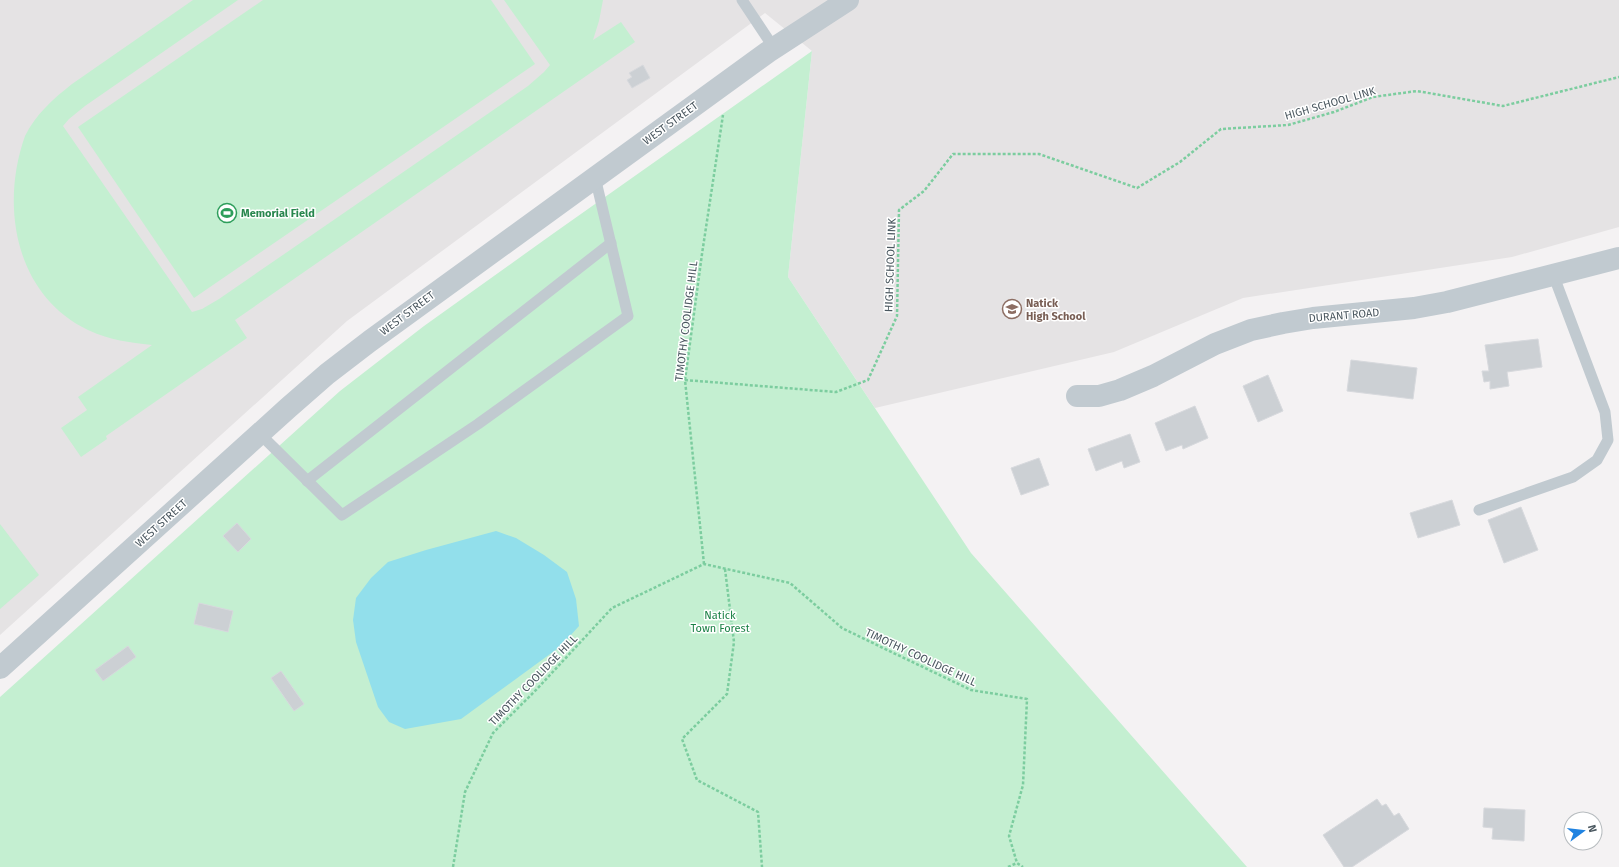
<svg xmlns="http://www.w3.org/2000/svg" width="1619" height="867" font-family="'Fira Sans',sans-serif">
<style>
.education{fill:#e5e3e4}
.green{fill:#c4efd1}
.water{fill:#92dfeb}
.building{fill:#ccd0d4;stroke:#d7d9dd}
.lines{fill:none;stroke-linecap:round;stroke-linejoin:round}
.path{stroke:#7ccd9f;stroke-width:2.5;stroke-dasharray:3 2;stroke-linecap:butt}
.service{stroke:#c1cad0;stroke-width:11}
.minor{stroke:#c1cad0;stroke-width:22}
.tertiary{stroke:#c1cad0;stroke-width:22}
.labels{text-anchor:middle;stroke-width:3;stroke-linejoin:round;paint-order:stroke}
.street-label{font-size:11px;fill:#4a575f;stroke:#fff}
.leisure-label{font-size:11px;font-weight:bold;fill:#27864d;stroke:#fff;text-anchor:start}
.education-label{font-size:11px;font-weight:bold;fill:#785e54;stroke:#fff;text-anchor:start}
.park-label{font-size:11px;fill:#1b8146;stroke:#fff}
</style>
<rect width="100%" height="100%" fill="#f4f2f3"/>
<!-- education -->
<path class="education" d="M0,0H1619V227L1512,257L1243,298L1114,352L875,408L788,277L812,51L765,13L347,321L0,635Z"/>
<!-- green -->
<g class="green">
<path d="M193,0H238L85,106L69,119L63,126L192,312L202,309L219,299L528,86L544,72L550,65L504,0H603L599,21L593,40L621,22L635,42L235,320L247,338L106,436L107,439L81,457L61,428L87,410L78,397L152,345C128,342 112,341 88,330C15,295 0,206 25,136C36,114 53,99 72,84Z"/>
<path d="M263,0H491L535,64L194,298L78,127Z"/>
<path d="M812,51L788,277L971,553L1247,867H0V697L340,391L424,326L554,233Z"/>
<path d="M0,524L39,575L0,609Z"/>
</g>
<!-- water -->
<path class="water" d="M496,531L516,538L544,555L567,572L576,599L579,626L561,646L461,719L405,729L389,722L378,707L356,642L353,620L356,598L371,578L388,562L426,550Z"/>
<!-- building -->
<g class="building">
<path d="M643,65L650,78L632,88L627,80L632,77L629,73Z"/>
<path d="M1538,339L1542,367L1507,372L1509,386L1490,389V381L1484,382L1482,371H1489L1485,345Z"/>
<path d="M1351,360L1417,368L1413,399L1347,391Z"/>
<path d="M1268,375L1283,411L1258,422L1243,386Z"/>
<path d="M1195,406L1208,438L1183,449L1182,445L1166,451L1155,423Z"/>
<path d="M1130,434L1140,462L1124,468L1122,461L1096,471L1088,449Z"/>
<path d="M1039,458L1049,485L1021,495L1011,468Z"/>
<path d="M1452,500L1460,525L1418,538L1410,513Z"/>
<path d="M1521,507L1538,550L1504,563L1488,520Z"/>
<path d="M237,523L251,539L238,552L223,536Z"/>
<path d="M199,603L233,611L228,632L194,624Z"/>
<path d="M128,646L136,657L103,681L95,670Z"/>
<path d="M281,671L304,704L294,711L271,678Z"/>
<path d="M1377,799L1382,806L1386,804L1394,816L1399,813L1409,829L1352,867H1344L1323,835Z"/>
<path d="M1484,808L1525,810L1524,841L1492,839L1493,828L1483,827Z"/>
</g>
<g class="lines">
<!-- path -->
<g class="path">
<path d="M685,380L836,392L868,380L897,316L899,210L924,191L953,154H1039L1137,188L1180,162L1221,129L1288,125L1334,112L1373,97L1417,91L1503,106L1619,77"/>
<path d="M704,564L685,380L702,254L723,115"/>
<path d="M725,569L734,642L727,694L682,739L697,780L758,812L762,867"/>
<path d="M453,867L465,792L493,733L537,689L612,608L704,564L790,583L842,628L883,648L971,690L1027,699L1023,785L1009,836L1017,863L1023,867"/>
<path d="M1008,867L1017,863"/>
</g>
<!-- service -->
<g class="service">
<path d="M742,0L774,48"/>
<path d="M260,434L342,515L478,424L628,316L595,177"/>
<path d="M307,481L611,243"/>
<path d="M1479,510L1573,477L1597,460L1608,440L1605,412L1553,274"/>
</g>
<!-- minor -->
<path class="minor" d="M1077,396H1099L1120,390L1153,376L1215,344L1251,330L1283,323L1313,318L1414,308L1447,302L1619,258"/>
<!-- tertiary -->
<path class="tertiary" d="M0,668L288,408L327,374L370,341L768,52L848,0"/>
</g>
<!-- icons -->
<defs>
<g id="stadium-ring" transform="scale(1)"><circle r="9.5" fill="#fff" stroke="#2e9e5b" stroke-width="1.5"/><path d="M0-5a6.5 5 0 1 0 0 10a6.5 5 0 1 0 0-10ZM-3.5-1.8h7v3.6h-7Z" fill="#2e9e5b"/></g>
<g id="school-ring" transform="scale(1)"><circle r="9.5" fill="#fff" stroke="#8d6e63" stroke-width="1.5"/><path d="M0-5L7-2L0 1L-7-2ZM-4 1L0 2.5L4 1V4Q0 6-4 4Z" fill="#8d6e63"/></g>
</defs>
<g fill-rule="evenodd">
<use href="#stadium-ring" x="227" y="213"/>
<use href="#school-ring" x="1012" y="309"/>
</g>
<g class="labels">
<!-- street labels -->
<g class="street-label">
<text transform="translate(1330 103) rotate(-16)" y="4">HIGH SCHOOL LINK</text>
<text transform="translate(670 123) rotate(-36)" y="4">WEST STREET</text>
<text transform="translate(890 265) rotate(-88)" y="4">HIGH SCHOOL LINK</text>
<text transform="translate(407 313) rotate(-37)" y="4">WEST STREET</text>
<text transform="translate(1344 315) rotate(-5)" y="4">DURANT ROAD</text>
<text transform="translate(686 321) rotate(-83)" y="4">TIMOTHY COOLIDGE HILL</text>
<text transform="translate(161 523) rotate(-42)" y="4">WEST STREET</text>
<text transform="translate(921 657) rotate(25)" y="4">TIMOTHY COOLIDGE HILL</text>
<text transform="translate(533 680) rotate(-46)" y="4">TIMOTHY COOLIDGE HILL</text>
</g>
<!-- leisure labels -->
<g class="leisure-label">
<text x="241" y="217">Memorial Field</text>
</g>
<!-- education labels -->
<g class="education-label">
<text x="1026" y="307">Natick<tspan x="1026" dy="13">High School</tspan></text>
</g>
<!-- park labels -->
<g class="park-label">
<text x="720" y="619">Natick<tspan x="720" dy="13">Town Forest</tspan></text>
</g>
</g>
<!-- north arrow -->
<g transform="translate(1583 831) rotate(75)"><circle r="19" fill="#ffffff" stroke="#b7bcbf"/>
<path d="M0-3L7 15L0 10L-7 15Z" fill="#2083e1"/>
<text y="-6" font-size="11" font-weight="bold" text-anchor="middle" fill="#4a575f">N</text>
</g>
</svg>
